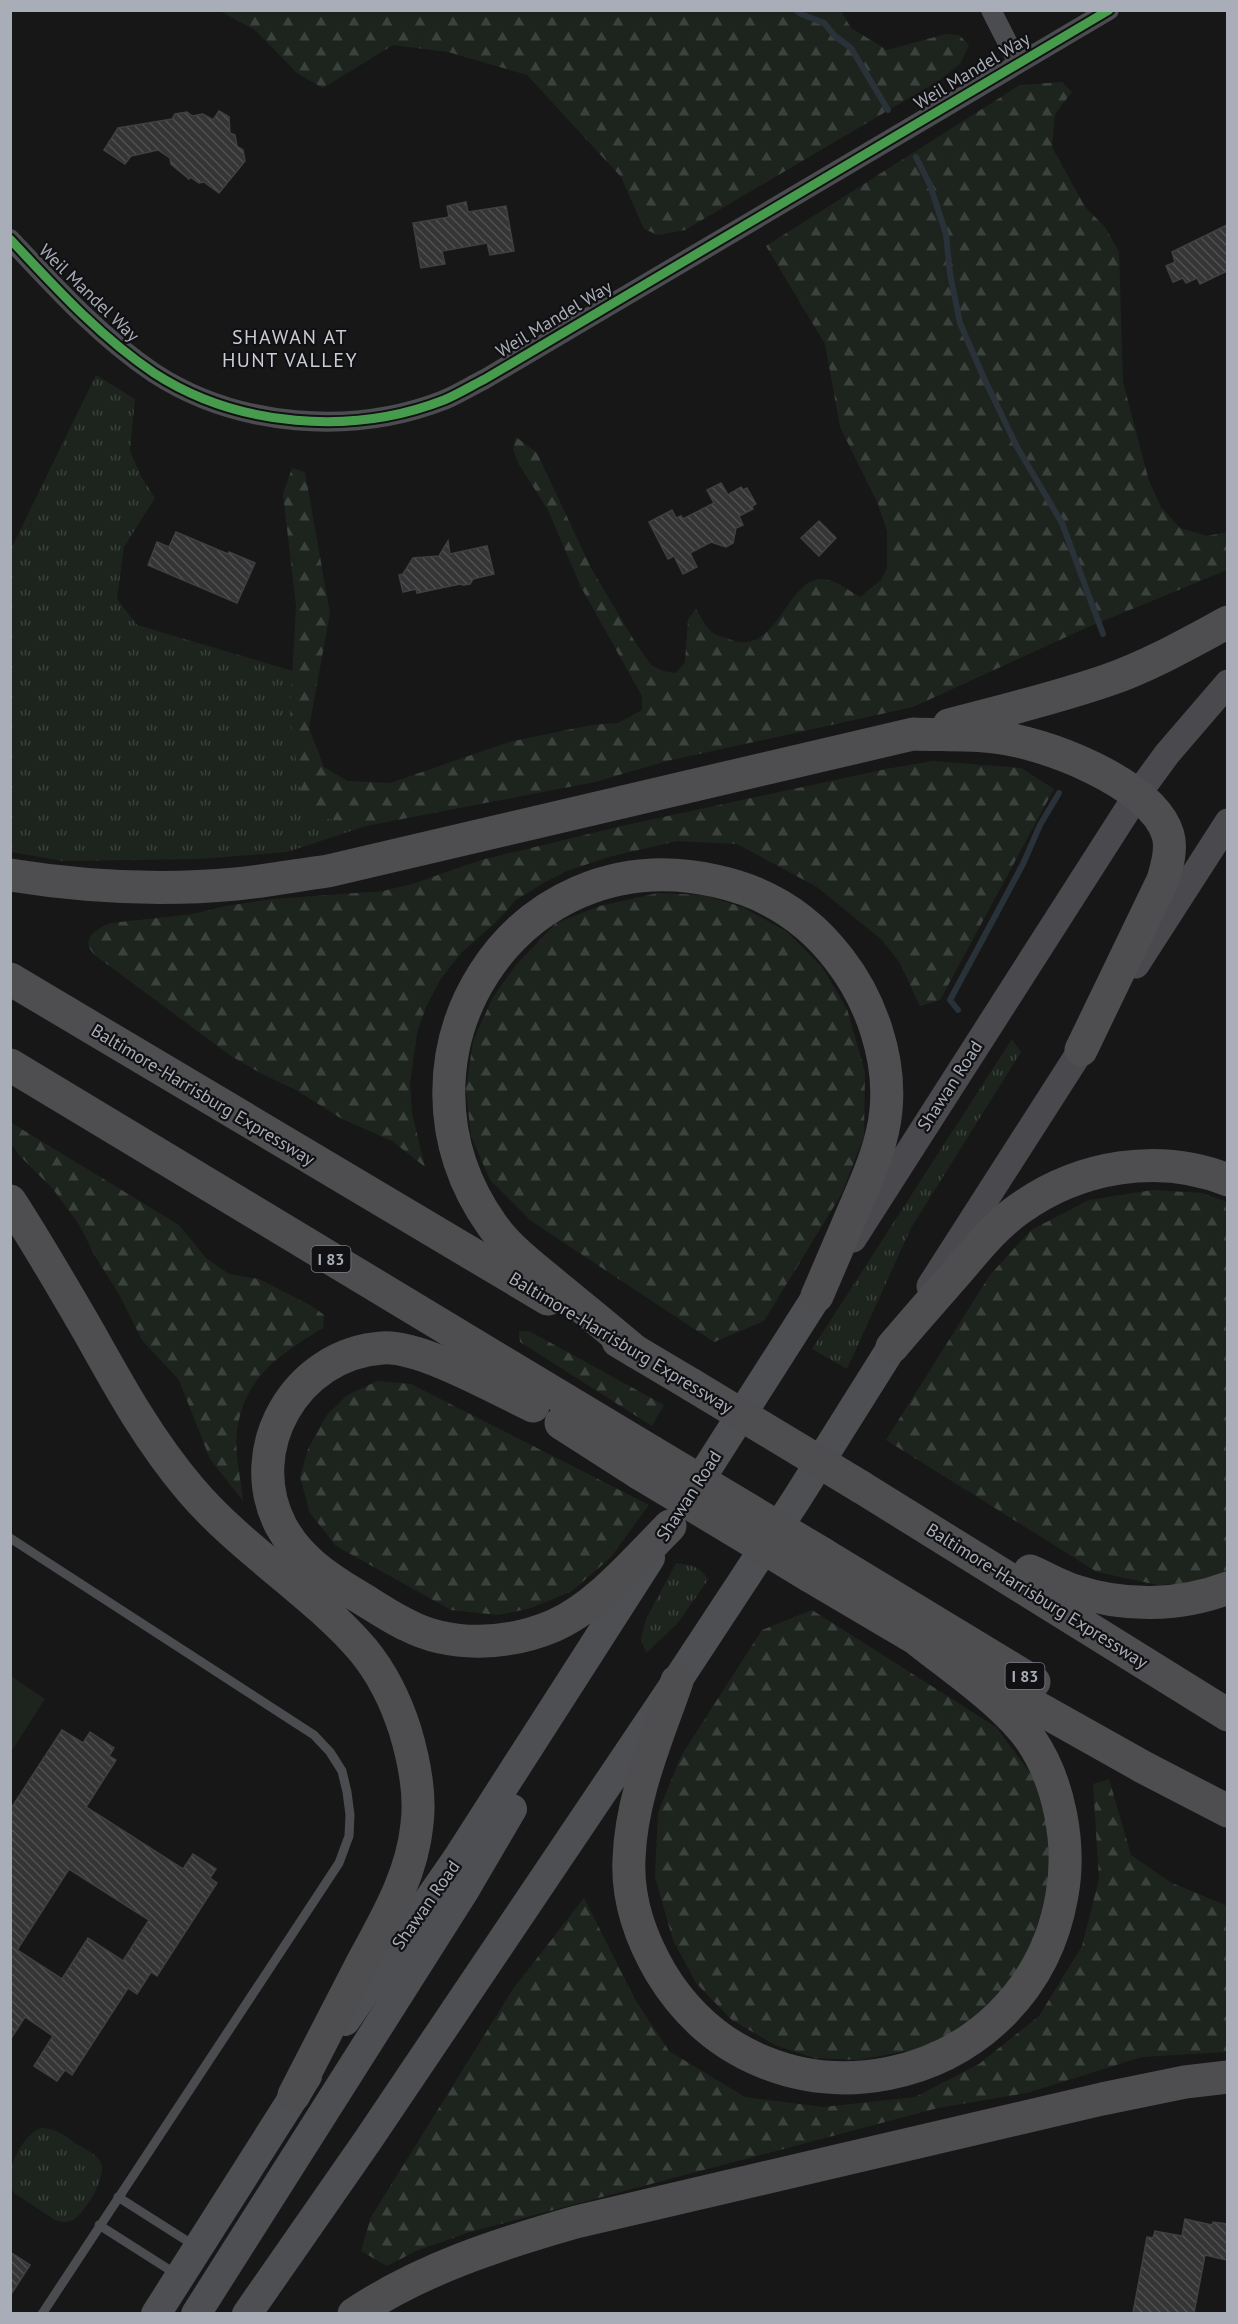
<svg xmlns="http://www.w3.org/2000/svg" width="1238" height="2324" font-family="'PT Sans',sans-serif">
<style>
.grass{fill:url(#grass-tufts)}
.forest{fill:url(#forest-firs)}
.pitch{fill:#1d241e}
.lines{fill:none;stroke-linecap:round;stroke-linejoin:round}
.stream{stroke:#2a3239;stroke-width:6}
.building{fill:url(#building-back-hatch);stroke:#3f4043;stroke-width:1.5;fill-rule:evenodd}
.service{stroke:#4b4c50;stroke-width:9}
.minor{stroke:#4b4c50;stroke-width:20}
.secondary{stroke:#4a4a4e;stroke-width:27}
.primary{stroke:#4d4f52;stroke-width:30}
.motorway{stroke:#4e4e51;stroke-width:33}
.motorway-bridge{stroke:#4e4e51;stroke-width:33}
.cycleway-casing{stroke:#111113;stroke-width:13}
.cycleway{stroke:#469c4c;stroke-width:9}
.labels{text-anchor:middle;stroke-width:4.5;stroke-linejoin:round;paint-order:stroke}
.shield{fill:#111113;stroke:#7b7e86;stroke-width:1.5}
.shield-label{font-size:16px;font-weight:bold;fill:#a8adb8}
.street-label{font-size:18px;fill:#a8adb8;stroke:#111113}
.neighbourhood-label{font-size:20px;letter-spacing:1.5px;fill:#c9ccd4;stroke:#111113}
</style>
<defs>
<pattern id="grass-tufts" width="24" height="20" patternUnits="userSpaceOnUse" patternTransform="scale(1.5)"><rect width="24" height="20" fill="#1d241e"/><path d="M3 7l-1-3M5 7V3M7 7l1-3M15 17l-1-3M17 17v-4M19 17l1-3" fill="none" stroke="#3b413d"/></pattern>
<pattern id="forest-firs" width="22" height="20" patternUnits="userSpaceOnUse" patternTransform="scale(1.5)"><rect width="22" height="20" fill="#1d241e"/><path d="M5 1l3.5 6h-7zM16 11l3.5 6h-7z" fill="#3b413d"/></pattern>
<pattern id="building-back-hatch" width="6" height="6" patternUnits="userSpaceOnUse" patternTransform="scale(1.5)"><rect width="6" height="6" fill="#353536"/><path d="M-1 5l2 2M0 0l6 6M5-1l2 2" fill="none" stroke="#4f5051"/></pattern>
</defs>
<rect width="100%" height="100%" fill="#171717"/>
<!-- grass -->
<g class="grass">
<path d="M96,375L135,399L130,451L141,476L155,498L124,547L117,599L137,625L293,671L290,718L309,815L366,826L287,852L199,859L63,861L11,852L10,546L13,545Z"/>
<path d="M1012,1039L1021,1052L911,1228L847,1369L812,1349Z"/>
<path d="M676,1563C690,1565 701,1566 708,1580L677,1624L646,1653L641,1639L646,1619Z"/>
<path d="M41,2128C55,2128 64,2135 75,2143C83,2148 97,2154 101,2163C107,2177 85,2213 73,2220C67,2223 61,2222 55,2220L14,2193C1,2175 22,2135 41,2128Z"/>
</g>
<!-- forest -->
<g class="forest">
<path d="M841,11L851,28L887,50L946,34L959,35L969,45L960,64L938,81L685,230L658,235L644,229L621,177L527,75L448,52L393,45L323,88L298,74L255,30L220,11Z"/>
<path d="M1062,82L1072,92L1055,114L1052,147L1085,207L1105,227L1119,252L1123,382L1149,481L1161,507L1180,528L1207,536L1227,532V570L1086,628L913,707L667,761L595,782L366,826L309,815L302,802L290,718L296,606L283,494L292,468L305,472L330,613L309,728L324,767L348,781L390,783L509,742L591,725L618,723L642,710V696L581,587L548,510L518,463L513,449L516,437L537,453L591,568L635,642L651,665L663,671L676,673L685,662L688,619L696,609C701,616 705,627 712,632C716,636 724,637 729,639C777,659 787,577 822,579C837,580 848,590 860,597L881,580L887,568V531L878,504L840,427L825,344L766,246L1020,85Z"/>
<path d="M933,761L1021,768L1054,789L940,1000L920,1006L900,963L882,940L817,887L737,844L677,841L609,857L567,871L547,881L516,900L497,921L461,953L440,980L426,1007L417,1033L410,1084L412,1113L425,1167L392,1141L342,1119L296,1090L262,1074L231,1056L96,956C78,940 95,929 111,923L193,914L226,906L273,899L383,891L412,884L481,860L626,825L886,769Z"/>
<path d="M658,893L703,895L742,907L786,931L822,967L847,1009L865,1072L864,1136L842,1193L764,1321L714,1342L531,1221L490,1180L471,1136L466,1090L473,1041L493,997L516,965L556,923L600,906Z"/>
<path d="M10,1122L179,1225L206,1258L229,1274L259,1279L312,1306L324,1315L323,1328C281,1354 244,1376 237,1431C234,1453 241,1478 243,1501L210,1459L179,1380L142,1340L120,1296L95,1256L80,1226L53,1189L19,1155L11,1143Z"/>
<path d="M1153,1190L1202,1193L1227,1202V1574L1206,1582L1158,1585L1097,1572L886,1440L990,1275L1031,1230L1089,1200Z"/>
<path d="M519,1331H529L664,1405L652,1426L520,1342Z"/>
<path d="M377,1381L411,1384L649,1505L610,1558L572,1591L531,1608L499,1615L451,1610L336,1546L310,1513L300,1477L308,1449L326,1416L346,1396Z"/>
<path d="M812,1610L996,1727L1033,1777L1051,1821L1055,1867L1026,1960L1003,1992L961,2032L917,2049L859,2060L814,2058L775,2045L732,2020L696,1983L673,1940L655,1877L658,1813L681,1756L762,1630Z"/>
<path d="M1109,1779L1131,1855L1170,1882L1227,1906V2052L1142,2057L1027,2093L938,2108L470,2232L416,2251L387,2266L361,2251L371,2217L513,1989L584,1898L636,2001L669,2051L745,2097L823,2107L915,2097L979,2064L1039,2016L1082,1946L1099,1879L1093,1784Z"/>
</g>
<!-- pitch -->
<path class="pitch" d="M11,1676L45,1699L11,1752Z"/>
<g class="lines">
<!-- stream -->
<g class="stream">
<path d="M796,10L801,14L824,23L835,36L851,48L888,110"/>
<path d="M916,157L930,185L946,234L950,274L960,323L983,376L1017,447L1062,523L1103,634"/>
<path d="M958,1010L950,1000L1023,864L1040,825L1059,793"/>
</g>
</g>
<!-- building -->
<g class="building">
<path d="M219,111L229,117L230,133L235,135L237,146L243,150L245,161L219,193L204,182L199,183L190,177L189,179L171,164L170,158L158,150L131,156L125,164L104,150L118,128L172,119L175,114L187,112L192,116L203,114L213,120Z"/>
<path d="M466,202L468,212L506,206L514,251L490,255L487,243L442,251L445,264L421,268L413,223L449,217L447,206Z"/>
<path d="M1227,225V271L1200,284L1197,278L1186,283L1183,278L1173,282L1166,266L1175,262L1172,252Z"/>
<path d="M721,483L728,495L741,487L743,490L747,488L756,504L752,506L753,509L739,516L743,525L736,528L733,543L726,547L711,542L690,553L697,567L683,574L674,556L668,559L649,522L672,510L676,518L681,516L683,519L714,503L707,490Z"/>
<path d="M819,521L836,538L819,556L801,538Z"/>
<path d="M176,532L228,554L229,552L255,563L237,603L148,565L157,542L169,547Z"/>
<path d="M448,541L450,554L487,546L494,574L473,579L470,584L463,585L460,584L417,593L416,589L403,592L399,575L403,574L413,558L439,556Z"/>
<path d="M62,1730L83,1743L90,1732L114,1748L109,1756L116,1760L86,1807L183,1869L193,1854L216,1869L210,1878L217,1883L157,1976L151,1972L137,1994L128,1988L72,2075L65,2070L57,2081L34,2066L53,2036L25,2017L10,2040V1810ZM69,1869L149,1920L123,1961L88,1938L62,1979L17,1950Z"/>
<path d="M1185,2219L1212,2225L1213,2222L1227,2224V2260L1205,2255L1194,2313H1133L1147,2237L1153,2238L1155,2231L1182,2236Z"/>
<path d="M10,2252L30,2265L10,2296Z"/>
</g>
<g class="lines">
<!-- service -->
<g class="service">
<path d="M10,1538L314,1735L330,1752L342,1771L347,1792L350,1815L349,1836L339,1863L42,2314"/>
<path d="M118,2197L195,2246"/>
<path d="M99,2225L176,2274"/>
</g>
<!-- minor -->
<g class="minor">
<path d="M991,10L1018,63"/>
<path d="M10,239C55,287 99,336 154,373C237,427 352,436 444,400C458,394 471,386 485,379L1109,10"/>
</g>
<!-- secondary -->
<g class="secondary">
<path d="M1136,965L1228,822"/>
<path d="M853,1239L1137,795L1167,754L1228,683"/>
<path d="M930,1286L1092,1033"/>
</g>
<!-- primary -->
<g class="primary">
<path d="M687,1500L817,1296"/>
<path d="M345,2021L457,1859L650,1558"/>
<path d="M156,2314L307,2076"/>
<path d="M196,2314L464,1891L512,1809"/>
<path d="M247,2314L368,2140L677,1681L796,1500L892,1347"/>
</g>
<!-- motorway -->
<g class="motorway">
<path d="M949,725C1002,711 1056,698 1108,680C1149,666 1189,643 1228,622"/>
<path d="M10,875C85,887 161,891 236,884C267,881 298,875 328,871L913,734C940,735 968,734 995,737C1043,742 1153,783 1168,835C1172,849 1167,866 1163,880L1081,1050"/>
<path d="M10,979L548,1299"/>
<path d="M10,1065L652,1452"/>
<path d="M10,1201C38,1244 64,1289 90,1334C120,1388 150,1442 191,1490C242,1550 312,1591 363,1650C382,1673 396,1702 405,1730C414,1760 421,1793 417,1824C412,1877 384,1922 360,1967C338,2010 316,2052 294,2095"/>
<path d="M618,1341L692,1385"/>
<path d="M892,1347C914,1321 936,1296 958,1271C977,1249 995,1226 1019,1209C1079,1166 1159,1152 1228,1180"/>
<path d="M636,1352C609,1329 582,1307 555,1285C532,1266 509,1249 492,1225C374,1058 514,835 716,881C767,892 808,918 839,959C871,1000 891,1058 886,1110C883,1143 869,1175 856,1205C843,1235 830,1266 817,1296"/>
<path d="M533,1406C497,1389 420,1345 382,1348C296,1354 241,1449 281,1526C298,1558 326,1577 356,1595C373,1605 390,1617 407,1625C451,1648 508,1645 553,1626C597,1607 636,1560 670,1526"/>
<path d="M561,1423L639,1473"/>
<path d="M861,1487L1228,1715"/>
<path d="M823,1554L1034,1682"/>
<path d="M1030,1571C1044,1577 1058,1585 1072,1590C1123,1607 1178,1607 1228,1588"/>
<path d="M810,1576L937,1651"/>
<path d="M677,1681C657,1739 631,1797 629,1859C627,1899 641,1939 661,1973C766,2146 1028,2094 1062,1895C1071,1845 1060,1783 1031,1740C1006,1704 954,1669 919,1641"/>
<path d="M990,1681L1143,1767L1228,1811"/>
<path d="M354,2314C421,2269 499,2244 576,2222L1102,2099L1185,2082L1228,2077"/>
</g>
<!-- motorway-bridge -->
<g class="motorway-bridge">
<path d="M692,1385L861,1487"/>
<path d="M652,1452L823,1554"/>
<path d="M639,1473L810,1576"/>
</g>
<!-- cycleway casing -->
<g class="cycleway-casing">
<path id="cycleway" d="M10,239C55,287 99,336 154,373C237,427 352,436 444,400C458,394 471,386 485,379L1109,10"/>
</g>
<!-- cycleway -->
<use href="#cycleway" class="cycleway"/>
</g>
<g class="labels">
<!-- shield labels -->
<g class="shield">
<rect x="311.5" y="1246" width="39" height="26" rx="4.5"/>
<rect x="1005.5" y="1663" width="39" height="26" rx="4.5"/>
</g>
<g class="shield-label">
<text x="331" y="1265">I 83</text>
<text x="1025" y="1682">I 83</text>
</g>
<!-- street labels -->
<g class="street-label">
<text transform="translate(972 71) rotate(-31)" y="6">Weil Mandel Way</text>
<text transform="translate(89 293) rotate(44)" y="6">Weil Mandel Way</text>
<text transform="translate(554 319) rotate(-31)" y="6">Weil Mandel Way</text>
<text transform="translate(950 1086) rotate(-57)" y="6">Shawan Road</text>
<text transform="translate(203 1095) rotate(31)" y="6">Baltimore-Harrisburg Expressway</text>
<text transform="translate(621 1343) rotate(31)" y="6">Baltimore-Harrisburg Expressway</text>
<text transform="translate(689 1496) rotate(-57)" y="6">Shawan Road</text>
<text transform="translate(1037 1596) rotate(32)" y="6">Baltimore-Harrisburg Expressway</text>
<text transform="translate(426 1905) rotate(-55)" y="6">Shawan Road</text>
</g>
<!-- neighbourhood labels -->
<g class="neighbourhood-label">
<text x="290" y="344">SHAWAN AT<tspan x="290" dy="23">HUNT VALLEY</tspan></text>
</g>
</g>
<!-- border -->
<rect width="1238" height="2324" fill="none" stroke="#a8adb8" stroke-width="24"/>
</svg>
